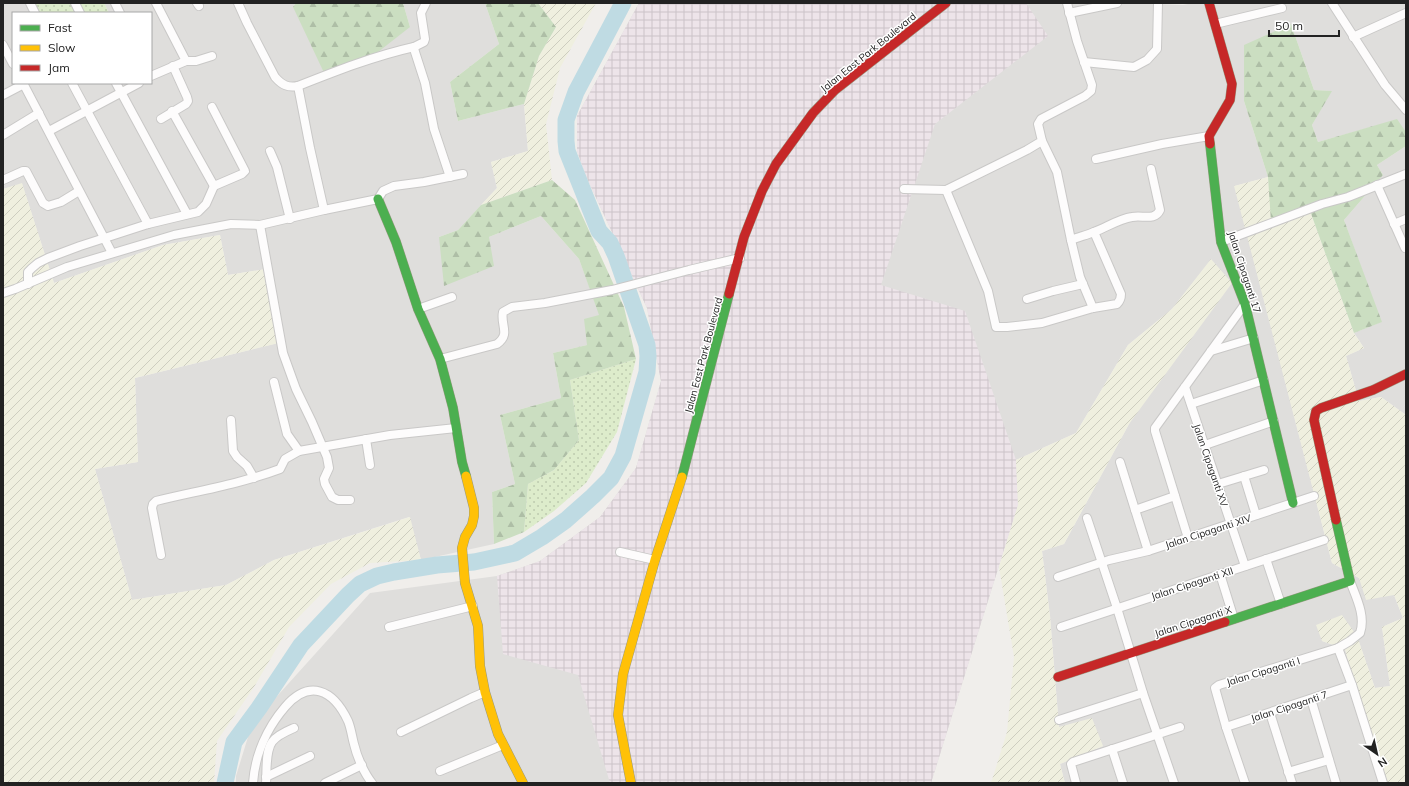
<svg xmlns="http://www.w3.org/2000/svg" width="1409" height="786" font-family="Mulish,sans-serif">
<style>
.residential{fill:#dfdedc}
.industrial{fill:url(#industrial-grid)}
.farmland{fill:url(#farmland-furrows)}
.grass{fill:url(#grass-dots)}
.forest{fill:url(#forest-firs)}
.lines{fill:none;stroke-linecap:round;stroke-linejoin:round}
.river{stroke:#bfdbe3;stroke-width:17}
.street-casing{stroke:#c9c8c7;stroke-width:10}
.fast-casing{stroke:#999a82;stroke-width:10}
.slow-casing{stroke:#999a82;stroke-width:10}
.jam-casing{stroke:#999a82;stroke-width:10}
.street{stroke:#fdfcfc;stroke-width:8}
.fast{stroke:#4caf50;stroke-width:9}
.slow{stroke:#ffc107;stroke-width:9}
.jam{stroke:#c62828;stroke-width:9}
.labels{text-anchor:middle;stroke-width:3;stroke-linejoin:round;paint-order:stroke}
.street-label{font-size:10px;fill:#222;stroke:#fff}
</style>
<defs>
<pattern id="industrial-grid" width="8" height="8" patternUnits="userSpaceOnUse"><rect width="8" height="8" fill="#ede4e9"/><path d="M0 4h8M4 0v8" fill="none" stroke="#cbc3c8"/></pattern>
<pattern id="farmland-furrows" width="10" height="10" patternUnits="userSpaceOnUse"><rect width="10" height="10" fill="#efefdf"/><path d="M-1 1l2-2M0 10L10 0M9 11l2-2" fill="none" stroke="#cdcdbf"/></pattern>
<pattern id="grass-dots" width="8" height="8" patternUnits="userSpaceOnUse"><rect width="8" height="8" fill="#ddeccb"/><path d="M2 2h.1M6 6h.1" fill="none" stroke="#bdcaae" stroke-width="1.8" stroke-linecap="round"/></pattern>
<pattern id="forest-firs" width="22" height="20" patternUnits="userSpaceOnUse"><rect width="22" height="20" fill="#cbdec1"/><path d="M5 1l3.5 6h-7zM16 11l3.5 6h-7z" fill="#aebea6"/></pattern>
</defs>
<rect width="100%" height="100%" fill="#f0eeeb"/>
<!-- residential -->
<g class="residential">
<path d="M3,3H30L35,13H13V83H151V13H109L104,3H296L293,7L410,27L403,3H485L499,44L450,82L458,121L524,104L528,151L491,162L497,188L458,230L439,237H489L541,216L579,259L600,316L587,345L553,353L561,398L500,415L515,484L492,492L494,544L421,560L409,517L274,560L226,585L132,600L95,469L138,462L135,378L278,343L266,269L228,275L220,235L163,245L54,283L22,184L3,189Z"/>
<path d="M639,3H1138L1183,5L1193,3H1406V132L1396,120L1318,142L1312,125L1331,91L1314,90L1291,24L1244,101L1268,177L1235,186L1332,563L1359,578L1394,595L1403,618L1382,627L1390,686L1375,688L1357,636L1322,641L1345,649L1380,783H1065L1060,764L1103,746L1059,727L1050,616L1042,551L1064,544L1129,424L1211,260L1172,309L1128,345L1076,433L1016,460L1018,505L931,783H236V776L252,724L370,593L497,576L540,561L600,517L636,468L661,381L647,308L586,176L577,151V116Z"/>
<path d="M1406,146V415L1381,397L1359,401L1346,356L1364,348L1354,333L1381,322L1344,220L1383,175L1377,165Z"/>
</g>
<!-- industrial -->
<path class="industrial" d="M639,3H1026L1048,36L935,124L881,285L965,311L1016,460L1018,505L931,783H610L578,675L503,654L497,576L540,561L600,517L636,468L661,381L647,308L586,176L577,151V116Z"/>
<!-- farmland -->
<g class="farmland">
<path d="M538,3H596L560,68L546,124L552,180L481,205L497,188L491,162L528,151L524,104L539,56L556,27Z"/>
<path d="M1268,177L1272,222L1309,208L1354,333L1364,348L1346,356L1359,401L1381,397L1406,415V783H1380L1345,649L1322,641L1316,625L1342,615L1357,636L1375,688L1390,686L1382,627L1403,618L1394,595L1366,600L1359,578L1332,563L1234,186Z"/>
<path d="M22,183L54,283L163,245L220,235L228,275L266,269L279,343L135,378L138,462L95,469L132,600L226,585L274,560L410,517L421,560L370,563L331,584L289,627L254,687L217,741L214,783H3V189Z"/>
<path d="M1211,259L1232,283L1129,424L1064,544L1042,551L1050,616L1059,727L1092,718L1103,746L1060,764L1065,783H990L992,780L1007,732L1014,657L999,567L1018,505L1016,460L1076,433L1128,345L1172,309Z"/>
</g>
<!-- grass -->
<g class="grass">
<path d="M30,3H104L109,13H35Z"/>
<path d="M636,359L617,432L586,483L554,511L524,532L528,484L554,470L579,440L570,380Z"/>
</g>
<!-- forest -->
<g class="forest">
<path d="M296,3H403L410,27L364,63L326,77L293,7Z"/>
<path d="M485,3H538L556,27L539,56L524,104L458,121L450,82L499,44Z"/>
<path d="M1291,24L1314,90L1332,91L1312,125L1318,142L1397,119L1406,132V146L1377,165L1383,175L1344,220L1382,322L1354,333L1309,208L1271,222L1268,177L1244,101V45Z"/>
<path d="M552,180L575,200L624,307L636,359L570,380L579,440L554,470L528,484L524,532L494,544L492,492L515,484L500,415L561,398L553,353L587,345L584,319L599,315L579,259L541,216L489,237L494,266L444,286L439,237L458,230L481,205Z"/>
</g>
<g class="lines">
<!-- river -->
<path class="river" d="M225,783L234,742L259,708L301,645L348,595L360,584L377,576L394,572L437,565L474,562L515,553L542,537L566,520L593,496L611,478L623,456L647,372L648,356L647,345L616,256L610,243L599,231L567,151L566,141V120L576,92L623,3"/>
<!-- street casing -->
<g class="street-casing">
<g id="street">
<path d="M30,3L35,13"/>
<path d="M75,3L80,13"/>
<path d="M115,3L120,13"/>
<path d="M156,3L186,61"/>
<path d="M197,3L199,6"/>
<path d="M238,3L247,23L275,77C282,85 288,88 298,86L310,148L324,210"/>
<path d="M426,3L421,13L425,39L424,42L414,47L415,52L425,83L434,129L450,177"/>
<path d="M1332,3L1385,85L1406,110"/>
<path d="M1069,13L1117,3"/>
<path d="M1215,24L1282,8"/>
<path d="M1353,37L1406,13"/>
<path d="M3,45L13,64"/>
<path d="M1084,62L1134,67L1147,60L1157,49L1158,3"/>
<path d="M151,76L186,61H196L212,56"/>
<path d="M23,83L112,253"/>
<path d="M72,83L148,224"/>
<path d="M116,83L187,214"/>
<path d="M298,86C336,71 374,56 414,47"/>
<path d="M3,95L24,84"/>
<path d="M172,111L214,186L242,174L245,171L212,107"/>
<path d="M161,119L186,104L188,101L187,97L173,66"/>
<path d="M49,131L139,83"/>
<path d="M3,135L39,113"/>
<path d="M1042,141L1057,172L1071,240L1080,277L1093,308"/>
<path d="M270,151L277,167L290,219"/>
<path d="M1096,159L1162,144L1209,136"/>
<path d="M3,180L23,171H26L43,203L48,206L61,202L79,191"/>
<path d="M1377,185L1405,248"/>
<path d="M904,189L946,190L1027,150L1042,141L1038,124L1041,119L1085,96L1091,91L1092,85L1077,41L1067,3"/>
<path d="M946,190L988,291L996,327H1007L1042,323L1093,308L1117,304C1120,301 1121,298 1121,294L1094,232"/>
<path d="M1394,224L1406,219"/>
<path d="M260,225L283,353L296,389L312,422L327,457L329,468L324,479L325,484L332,497L338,500H350"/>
<path d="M1071,240C1078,237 1087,235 1094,232C1107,227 1119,219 1132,217C1143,215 1155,221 1160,210L1151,169"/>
<path d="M1221,242L1322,204L1348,197L1406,174"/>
<path d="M28,284V272L32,268L38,263L48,258L80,246L148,224L198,212L206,204L214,186"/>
<path d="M3,293L15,289L67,267L174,235L231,224L260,225L324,210L378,199L383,191L394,186L424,182L463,174"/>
<path d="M1027,299L1053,291L1083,284"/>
<path d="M418,309L452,297"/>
<path d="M1211,351L1254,338"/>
<path d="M440,359L497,344C511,334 500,325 503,312L512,307L545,303L612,290L689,270L740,258"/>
<path d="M274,382L287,434L299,451"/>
<path d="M1185,387L1245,566"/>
<path d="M1191,404L1264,380"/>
<path d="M231,420L233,451L237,457L247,466L254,478"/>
<path d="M366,439L370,465"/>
<path d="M1205,445L1274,421"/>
<path d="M1120,462L1148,551"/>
<path d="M1244,476L1256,515"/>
<path d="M1218,484L1264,470"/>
<path d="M1135,510L1175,496"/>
<path d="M1087,518L1117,608L1143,693L1174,783"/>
<path d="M1188,538L1155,431V428L1245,304"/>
<path d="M620,552L655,560"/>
<path d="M161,555L152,508L153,504L156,501C197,491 240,484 280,469L285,459L299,451L390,435L456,428"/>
<path d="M1266,559L1281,604"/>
<path d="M1220,574L1234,619"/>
<path d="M1058,577L1109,560L1148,551L1314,496"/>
<path d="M389,627L473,606"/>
<path d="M1061,627L1324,540"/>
<path d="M1338,648L1352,685L1383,783"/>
<path d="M1311,699L1336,783"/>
<path d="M1270,713L1292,783"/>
<path d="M1059,720L1143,693"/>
<path d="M1226,727L1352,685"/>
<path d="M401,732L471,698L485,692"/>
<path d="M1112,749L1123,783"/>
<path d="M440,771L503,745"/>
<path d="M1288,772L1329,760"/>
<path d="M266,777L310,756"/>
<path d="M253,783C255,755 267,728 285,707C309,679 333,689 348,721C351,728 352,737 354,744C357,757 364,773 372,783"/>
<path d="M266,783C267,771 265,752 272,742C277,735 287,731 294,728"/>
<path d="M325,783L362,765"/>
<path d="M1076,783L1071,764L1073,762L1180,727"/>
<path d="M1245,783L1226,727L1215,688L1219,685L1338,648L1350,641L1360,633C1366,616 1356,597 1350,581"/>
</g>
</g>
<!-- fast casing -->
<g class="fast-casing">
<g id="fast">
<path d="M1210,144L1221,242L1245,304L1293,503"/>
<path d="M378,199L396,242L418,309L440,359L453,408L462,462L466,476"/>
<path d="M682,477L729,294"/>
<path d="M1225,622L1350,581L1336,520"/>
</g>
</g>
<!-- slow casing -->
<g class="slow-casing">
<g id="slow">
<path d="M466,476L474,508V516L472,525L465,537L462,548L465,583L478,626L480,666L485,692L498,734L523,783"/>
<path d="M631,783L618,715L623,674L655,560L682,477"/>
</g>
</g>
<!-- jam casing -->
<g class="jam-casing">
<g id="jam">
<path d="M1209,3L1232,84L1230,100L1209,136L1210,144"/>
<path d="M729,294L744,237L762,191L776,164L813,113L835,90L946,3"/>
<path d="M1336,520L1314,420L1316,411L1321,408L1373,390L1406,374"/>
<path d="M1058,677L1225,622"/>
</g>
</g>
<!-- street -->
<use href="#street" class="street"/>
<!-- fast -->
<use href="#fast" class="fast"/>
<!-- slow -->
<use href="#slow" class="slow"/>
<!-- jam -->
<use href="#jam" class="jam"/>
</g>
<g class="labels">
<!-- street labels -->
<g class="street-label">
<text transform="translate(868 52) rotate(-39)" y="4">Jalan East Park Boulevard</text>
<text transform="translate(1245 272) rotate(72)" y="4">Jalan Cipaganti 17</text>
<text transform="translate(703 355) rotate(-75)" y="4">Jalan East Park Boulevard</text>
<text transform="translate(1211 465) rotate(71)" y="4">Jalan Cipaganti XV</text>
<text transform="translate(1208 531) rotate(-18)" y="4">Jalan Cipaganti XIV</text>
<text transform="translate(1192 583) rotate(-18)" y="4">Jalan Cipaganti XII</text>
<text transform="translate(1193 621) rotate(-18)" y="4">Jalan Cipaganti X</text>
<text transform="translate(1263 671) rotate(-17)" y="4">Jalan Cipaganti I</text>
<text transform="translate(1289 706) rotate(-18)" y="4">Jalan Cipaganti 7</text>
</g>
</g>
<!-- border -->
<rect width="1409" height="786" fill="none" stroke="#222222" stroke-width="8"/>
<!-- legend -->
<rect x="12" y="12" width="140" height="72" fill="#ffffff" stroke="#a7a7a7"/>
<rect x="20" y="25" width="20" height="6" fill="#4caf50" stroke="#a7a7a7"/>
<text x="48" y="32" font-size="12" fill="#222222">Fast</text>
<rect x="20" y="45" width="20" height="6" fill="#ffc107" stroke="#a7a7a7"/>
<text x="48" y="52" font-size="12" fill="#222222">Slow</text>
<rect x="20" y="65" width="20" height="6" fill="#c62828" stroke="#a7a7a7"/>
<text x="48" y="72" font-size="12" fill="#222222">Jam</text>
<!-- north arrow -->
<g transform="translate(1377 754) rotate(146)" stroke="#ffffff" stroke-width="3" paint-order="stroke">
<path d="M0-3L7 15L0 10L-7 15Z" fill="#222222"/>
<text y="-6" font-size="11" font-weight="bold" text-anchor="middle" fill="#222222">N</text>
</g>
<!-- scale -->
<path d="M1269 30v6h70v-6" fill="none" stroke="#222222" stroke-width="2"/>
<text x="1275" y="30" font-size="12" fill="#222222" stroke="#ffffff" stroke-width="3" paint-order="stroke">50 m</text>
</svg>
